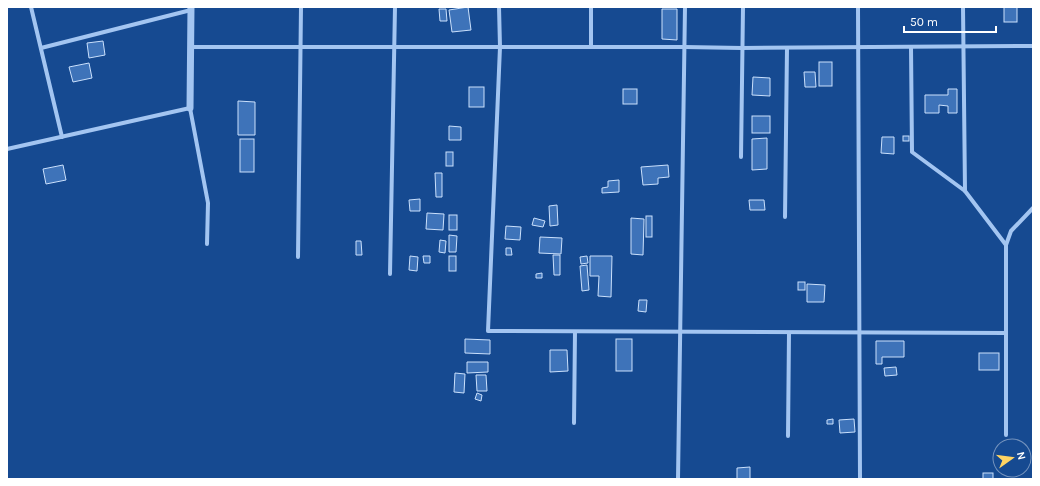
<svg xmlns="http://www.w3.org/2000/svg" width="1040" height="486" font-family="Karla,sans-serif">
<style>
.building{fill:#3e73b9;stroke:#cae0fc}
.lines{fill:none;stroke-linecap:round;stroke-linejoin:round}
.minor{stroke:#a3c5f1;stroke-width:4}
.tertiary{stroke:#a3c5f1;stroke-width:7}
</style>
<rect width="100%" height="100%" fill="#164a91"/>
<!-- building -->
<g class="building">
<path d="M468,7L471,30L452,32L449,10Z"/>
<rect x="1004" y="7" width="13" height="15"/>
<path d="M439,9H446L447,21H440Z"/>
<path d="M662,9H677V40L662,39Z"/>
<path d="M103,41L105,55L89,58L87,43Z"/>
<rect x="819" y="62" width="13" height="24"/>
<path d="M89,63L92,78L73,82L69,67Z"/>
<path d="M804,72H815L816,87H805Z"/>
<path d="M753,77L770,78V96L752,95Z"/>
<rect x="469" y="87" width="15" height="20"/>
<rect x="623" y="89" width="14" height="15"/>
<path d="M948,89H957V113H948V106L939,105V113H925V95H948Z"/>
<path d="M238,101L255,102V135H238Z"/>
<rect x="752" y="116" width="18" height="17"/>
<path d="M449,126L461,127V140H449Z"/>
<rect x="903" y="136" width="6" height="5"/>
<path d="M882,137H894V154L881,153Z"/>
<path d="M767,138V169L752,170V139Z"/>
<rect x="240" y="139" width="14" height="33"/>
<rect x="446" y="152" width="7" height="14"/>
<path d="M63,165L66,180L46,184L43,169Z"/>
<path d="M668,165L669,177L658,178V184L643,185L641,167Z"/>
<path d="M435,173H442V197H436Z"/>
<path d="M619,180V192L602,193V188L608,187V181Z"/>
<path d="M420,199V211H410L409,200Z"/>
<path d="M749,200H764L765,210H750Z"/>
<path d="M557,205L558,225L550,226L549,206Z"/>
<path d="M427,213L444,214L443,230L426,229Z"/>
<rect x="449" y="215" width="8" height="15"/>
<rect x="646" y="216" width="6" height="21"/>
<path d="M534,218L545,221L543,227L532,225Z"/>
<path d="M631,218L644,219L643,255L631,254Z"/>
<path d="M506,226L521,227L520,240L505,239Z"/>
<path d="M449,235L457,236L456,252H449Z"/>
<path d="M540,237L562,238L561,254L539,253Z"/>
<path d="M440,240L446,241L445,253L439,252Z"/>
<path d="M356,241H361L362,255H356Z"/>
<path d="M506,248H511L512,255H506Z"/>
<path d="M553,255H560V275H554Z"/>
<path d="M410,256L418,257L417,271L409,270Z"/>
<path d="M423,256H430V263H424Z"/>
<rect x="449" y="256" width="7" height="15"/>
<path d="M587,256L588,263L581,264L580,257Z"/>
<path d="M590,256H612L611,297L598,296L599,276H590Z"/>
<path d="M587,265L589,290L582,291L580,266Z"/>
<path d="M542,273V278H536V274Z"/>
<rect x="798" y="282" width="7" height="8"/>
<path d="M807,284L825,285L824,302H807Z"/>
<path d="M639,300H647L646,312L638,311Z"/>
<path d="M465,339L490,340V354L465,353Z"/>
<rect x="616" y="339" width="16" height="32"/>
<path d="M876,341H904V357H882V364H876Z"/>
<path d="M550,350H567L568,371L550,372Z"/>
<rect x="979" y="353" width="20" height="17"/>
<path d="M467,362H488V372L467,373Z"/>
<path d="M896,367L897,375L885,376L884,368Z"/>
<path d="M455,373L465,374L464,393L454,392Z"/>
<path d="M476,375H486L487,391H477Z"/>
<path d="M477,393L482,395L481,401L475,399Z"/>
<path d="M833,419V424H827V420Z"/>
<path d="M854,419L855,432L840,433L839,420Z"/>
<path d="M750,467V479H737V468Z"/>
<rect x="983" y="473" width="10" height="6"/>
</g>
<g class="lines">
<!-- minor -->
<g class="minor">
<path d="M31,7L62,137"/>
<path d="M499,7L500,47L488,331L1006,333"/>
<path d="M858,7L860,479"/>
<path d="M963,7L965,191"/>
<path d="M191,47H685L742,48L1033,46"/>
<path d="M591,47V7"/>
<path d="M911,47L912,152L965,191L1006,245"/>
<path d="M41,48L191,10"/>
<path d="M7,149L190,108L208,203L207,244"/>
<path d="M741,157L743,7"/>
<path d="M785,217L787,48"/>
<path d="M298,257L301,7"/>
<path d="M390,274L395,7"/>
<path d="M574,423L575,332"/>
<path d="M1006,435V245L1011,231L1033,208"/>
<path d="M788,436L789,333"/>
<path d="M678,479L685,7"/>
</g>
<!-- tertiary -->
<path class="tertiary" d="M190,108L191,7"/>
</g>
<!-- border -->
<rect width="1040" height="486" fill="none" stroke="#ffffff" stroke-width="16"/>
<!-- north arrow -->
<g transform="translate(1012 458) rotate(76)"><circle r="19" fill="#164a91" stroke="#7392bd"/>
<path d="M0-3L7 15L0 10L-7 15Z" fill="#ffd463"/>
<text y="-6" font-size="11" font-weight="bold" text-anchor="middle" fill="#ffffff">N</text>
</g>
<!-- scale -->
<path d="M904 26v6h92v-6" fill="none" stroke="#ffffff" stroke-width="2"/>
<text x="910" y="26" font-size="12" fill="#ffffff" stroke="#164a91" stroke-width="3" paint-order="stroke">50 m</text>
</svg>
